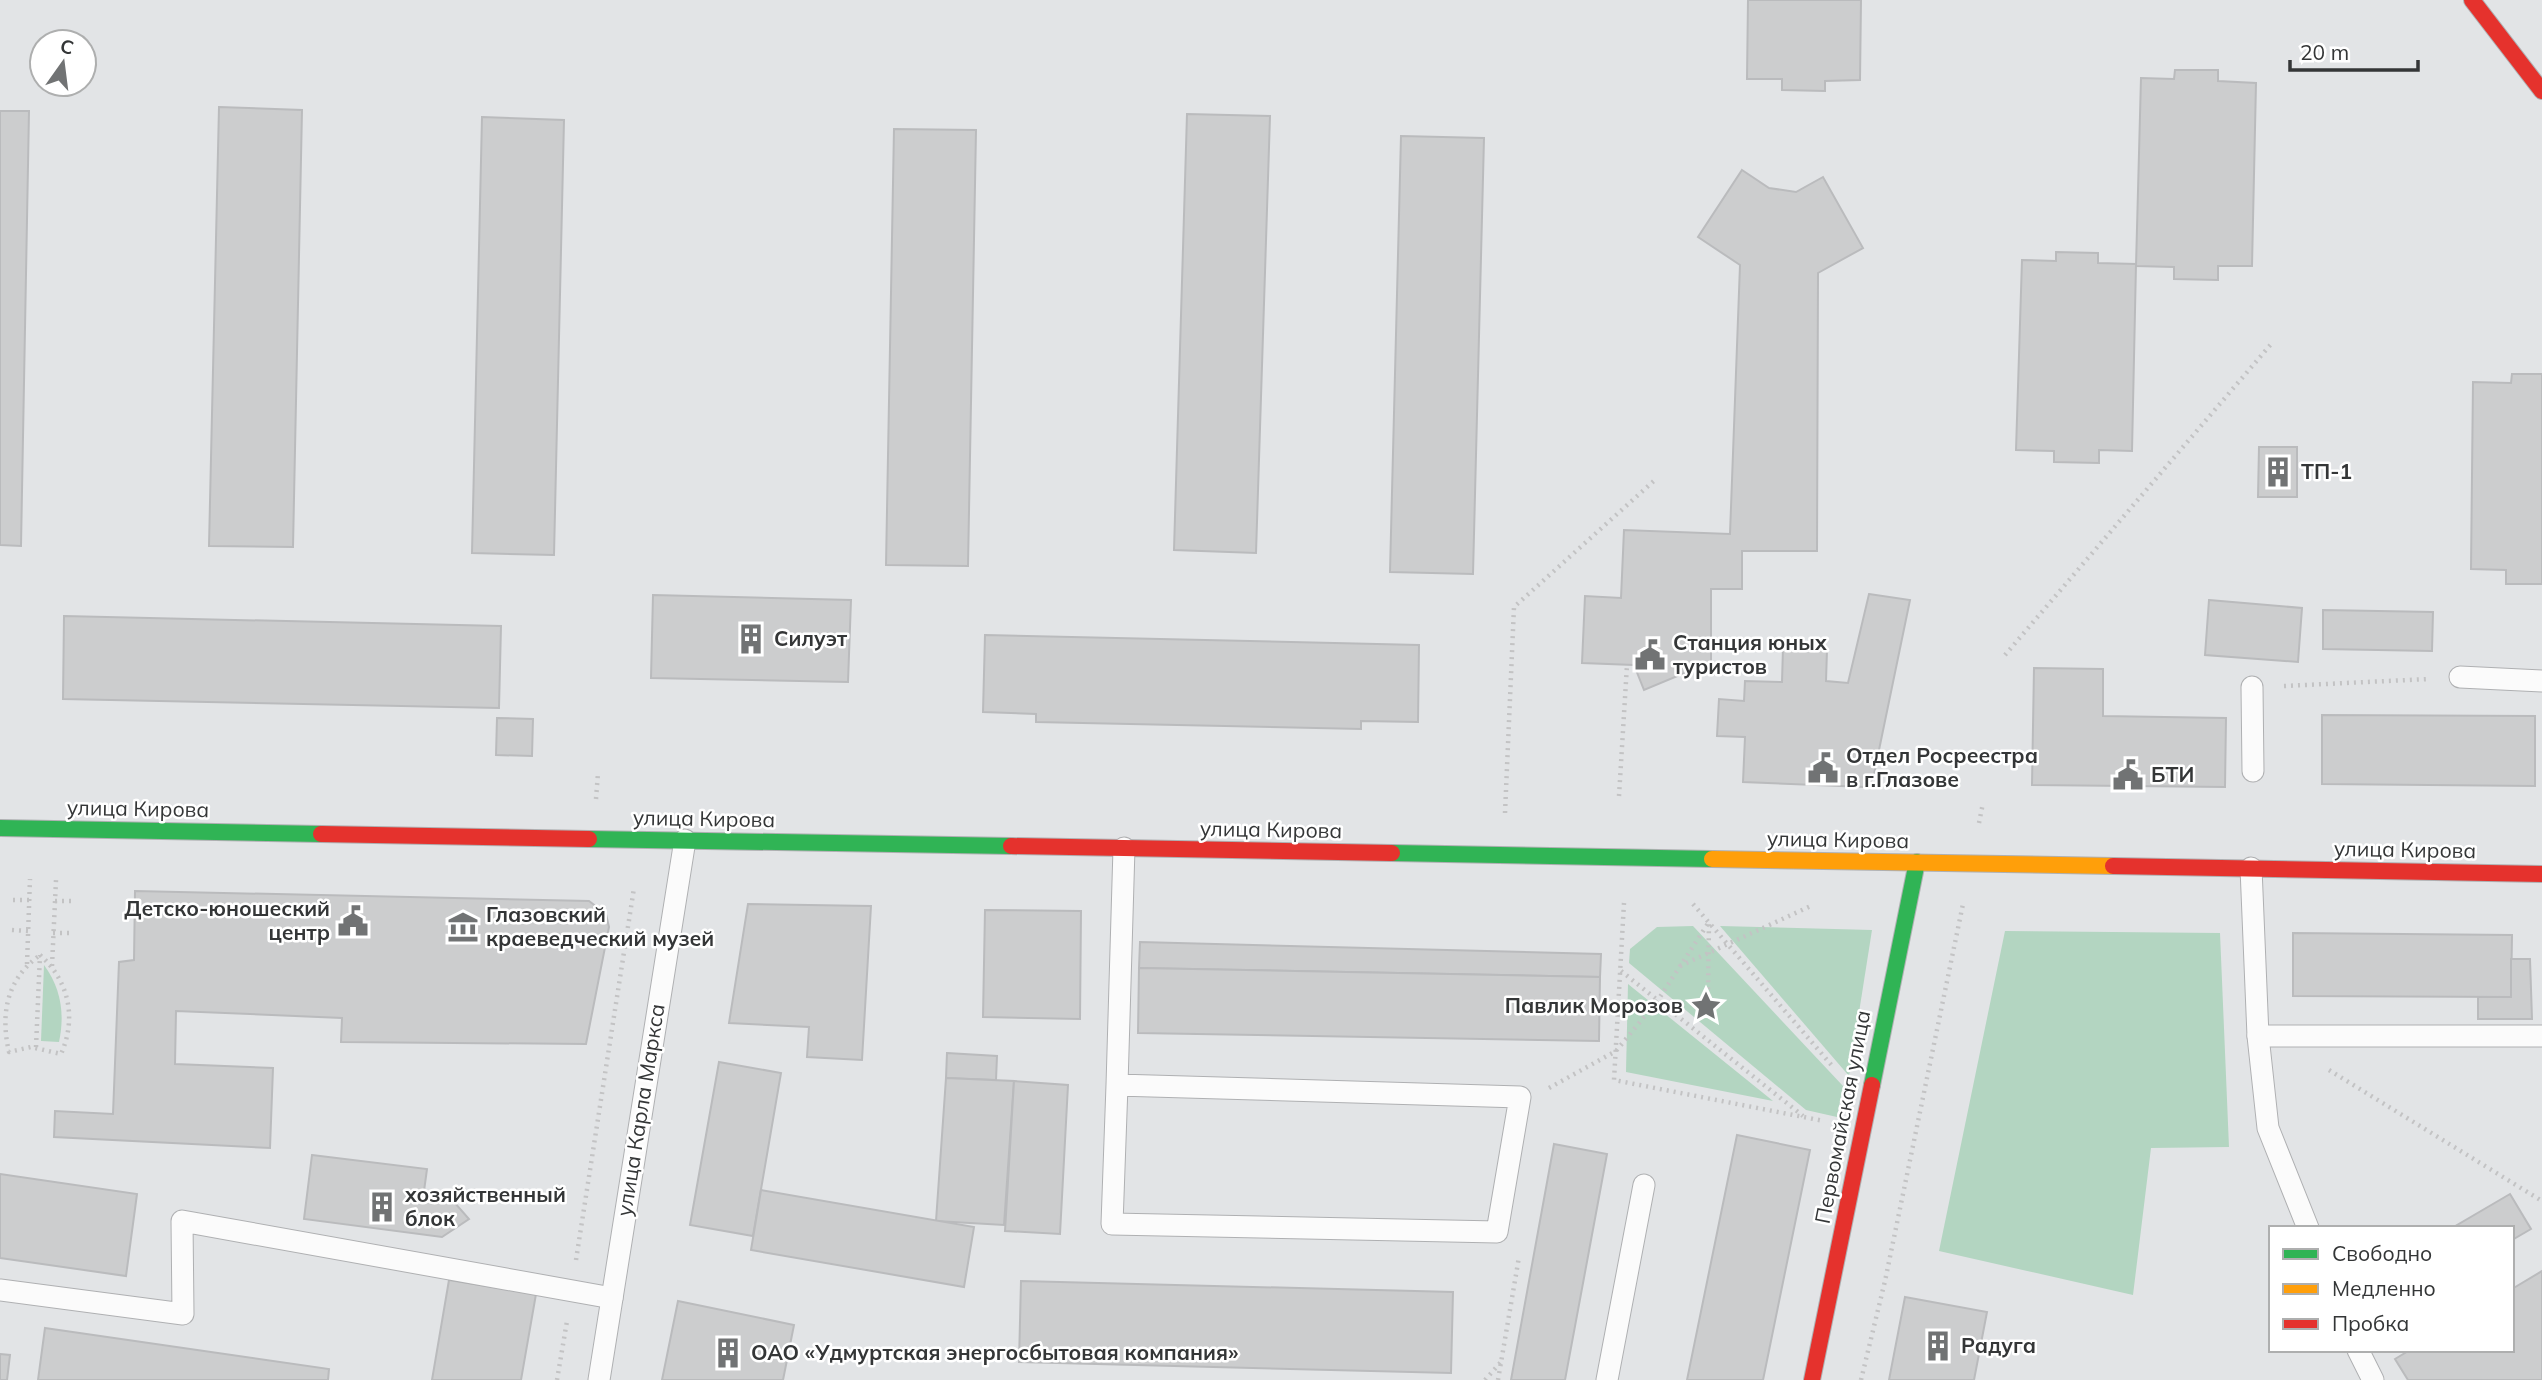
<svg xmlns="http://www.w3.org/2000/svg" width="2542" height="1380" font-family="Mulish,sans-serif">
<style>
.green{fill:#b3d5c1}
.building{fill:#cccdce;stroke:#babbbd;stroke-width:2}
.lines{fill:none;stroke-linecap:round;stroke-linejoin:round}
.lane-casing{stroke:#afb0b2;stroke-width:23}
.fast-casing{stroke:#afb0b2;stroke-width:18}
.slow-casing{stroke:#afb0b2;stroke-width:18}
.jam-casing{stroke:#afb0b2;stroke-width:18}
.path{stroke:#c3c3c4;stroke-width:4.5;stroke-dasharray:2 5;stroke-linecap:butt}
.lane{stroke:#fbfbfb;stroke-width:21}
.fast{stroke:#30b455;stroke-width:16}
.slow{stroke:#ff9f0a;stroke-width:16}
.jam{stroke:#e5322d;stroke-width:16}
.labels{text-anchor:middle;stroke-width:5;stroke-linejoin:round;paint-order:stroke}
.poi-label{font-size:21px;font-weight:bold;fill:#343637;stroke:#fff;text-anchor:start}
.street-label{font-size:21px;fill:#343637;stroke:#fff}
</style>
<rect width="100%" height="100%" fill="#e2e4e6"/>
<!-- green -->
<g class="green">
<path d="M1693,926L1843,1086L1837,1117L1806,1110L1629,963L1630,949L1657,927Z"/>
<path d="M1720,926L1872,930L1849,1076Z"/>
<path d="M2005,931L2220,933L2229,1147L2151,1148L2133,1295L1939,1251Z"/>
<path d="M44,965C61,988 65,1014 59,1042L41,1041Z"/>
<path d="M1628,984L1773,1101L1626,1072Z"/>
</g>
<!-- building -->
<g class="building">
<path d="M1748,0H1861L1860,80L1825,81V91L1782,90V79H1747Z"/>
<path d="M2175,70H2218V81L2256,83L2252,266H2218V280L2174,279V267L2136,266L2141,78L2174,79Z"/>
<path d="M219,107L302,110L293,547L209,546Z"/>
<path d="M0,111H29L21,546L0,545Z"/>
<path d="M1187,114L1270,116L1256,553L1174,550Z"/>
<path d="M482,117L564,120L554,555L472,553Z"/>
<path d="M894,129L976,130L968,566L886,565Z"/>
<path d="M1401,136L1484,138L1473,574L1390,572Z"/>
<path d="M1742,170L1769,188L1796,192L1823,177L1863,248L1818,273L1817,551H1742V589H1711V662L1644,690L1634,665L1582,663L1585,596L1621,598L1624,530L1730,534L1740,265L1698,237Z"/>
<path d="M2056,252L2098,253V263L2136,264L2132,451L2099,450V463L2054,462V451L2016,450L2022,260L2056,261Z"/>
<path d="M2512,374H2542V584H2506V570L2471,569L2473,382L2511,383Z"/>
<path d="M2259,447H2297V497H2258Z"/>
<path d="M1869,594L1910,600L1873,779L1865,787L1743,782L1745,737L1717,736L1719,699L1744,701L1745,681L1782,682L1783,648L1827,650L1826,681L1848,683Z"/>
<path d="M653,595L851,600L848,682L651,678Z"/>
<path d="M2209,600L2302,608L2298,662L2205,655Z"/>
<path d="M2323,610L2433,612L2432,651L2323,649Z"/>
<path d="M64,616L501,626L499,708L63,699Z"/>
<path d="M985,635L1419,645L1418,722L1361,721V729L1036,722V714L983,712Z"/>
<path d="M2034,668L2103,669V716L2226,718L2225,787L2032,785Z"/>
<path d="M2322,715L2535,716V786L2322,784Z"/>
<path d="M497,718L533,719L532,756L496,755Z"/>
<path d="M135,891L589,901L606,914L609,927L586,1044L341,1042L342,1018L176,1011L175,1064L273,1068L270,1148L54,1137L55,1111L113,1114L119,962L134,960Z"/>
<path d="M748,904L871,906L862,1060L807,1057L809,1027L729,1023Z"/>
<path d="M985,910L1081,911L1080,1019L983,1017Z"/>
<path d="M2293,933L2512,935L2511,997L2293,996Z"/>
<path d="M1140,942L1601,954L1600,977L1139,968Z"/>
<path d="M2511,959H2530L2532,1019H2478V997H2511Z"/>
<path d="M1139,968L1600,977L1599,1041L1138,1033Z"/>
<path d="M947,1053L997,1056L996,1080L946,1078Z"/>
<path d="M719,1062L781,1073L753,1236L690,1225Z"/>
<path d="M946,1078L1014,1081L1004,1225L936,1221Z"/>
<path d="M1014,1081L1068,1085L1060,1234L1005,1231Z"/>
<path d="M1737,1135L1810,1150L1763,1380H1687Z"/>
<path d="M1554,1144L1607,1154L1565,1380H1511Z"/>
<path d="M312,1155L427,1169L424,1191L447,1194L469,1219L442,1237L304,1219Z"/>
<path d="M0,1174L137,1194L126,1276L0,1258Z"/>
<path d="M761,1190L974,1227L964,1287L751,1250Z"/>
<path d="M2510,1194L2531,1229L2512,1240V1228H2452Z"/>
<path d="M2542,1271V1380H2408L2395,1359L2410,1350H2512V1289Z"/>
<path d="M449,1280L536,1294L521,1380H432Z"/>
<path d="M1021,1281L1453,1292L1451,1373L1019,1362Z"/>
<path d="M1905,1297L1987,1312L1974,1380H1889Z"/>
<path d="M678,1301L794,1325L783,1380H662Z"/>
<path d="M45,1328L329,1369L328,1380H38Z"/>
<path d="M0,1354L10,1355L7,1380H0Z"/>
</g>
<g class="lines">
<!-- lane casing -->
<g class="lane-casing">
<g id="lane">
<path d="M2460,677L2542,681"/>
<path d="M2252,687L2253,771"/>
<path d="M2251,868L2258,1036H2542"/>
<path d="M2258,1036L2268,1128L2308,1228"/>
<path d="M1117,1085L1112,1224L1497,1232L1520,1097L1117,1085L1124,848"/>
<path d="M0,1290L183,1314L182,1221L612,1298"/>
<path d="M2358,1350L2373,1380"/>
<path d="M599,1380L685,840"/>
<path d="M1607,1380L1644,1185"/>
</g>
</g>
<!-- fast casing -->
<g class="fast-casing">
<g id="fast">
<path d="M0,828L321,834"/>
<path d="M589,839L1011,846"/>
<path d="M1392,853L1712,859"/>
<path d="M1872,1085L1917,862"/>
</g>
</g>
<!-- slow casing -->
<g class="slow-casing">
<path id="slow" d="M1712,859L2113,866"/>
</g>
<!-- jam casing -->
<g class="jam-casing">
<g id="jam">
<path d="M2472,0L2542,91"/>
<path d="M321,834L589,839"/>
<path d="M1011,846L1392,853"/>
<path d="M2113,866L2542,874"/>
<path d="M1812,1380L1872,1085"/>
</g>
</g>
<!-- path -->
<g class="path">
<path d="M2005,655L2272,343"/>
<path d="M2284,686L2429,679"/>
<path d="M1619,796L1627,665"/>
<path d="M596,799L598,773"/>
<path d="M1505,813L1514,607L1656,479"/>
<path d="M1979,823L1983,803"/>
<path d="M13,900H29"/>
<path d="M55,901H72"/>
<path d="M1624,903L1614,1080L1824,1121"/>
<path d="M1693,904L1834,1068"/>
<path d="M12,930L28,931"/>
<path d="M53,933H72"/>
<path d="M40,955C69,981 77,1018 61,1054L31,1047L9,1052C0,1013 7,979 40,955Z"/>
<path d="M27,964L30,879"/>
<path d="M52,966L56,880"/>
<path d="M1680,966L1813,905"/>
<path d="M1621,971L1803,1116"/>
<path d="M36,1047L40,955"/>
<path d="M2329,1070L2542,1201"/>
<path d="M1549,1088L1616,1051L1658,1000L1709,922L1708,991"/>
<path d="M576,1260L634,888"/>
<path d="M557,1380L567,1321"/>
<path d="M1485,1380L1501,1362"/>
<path d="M1498,1380L1519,1257"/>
<path d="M1861,1380L1885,1281L1963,904"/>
</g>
<!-- lane -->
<use href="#lane" class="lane"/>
<!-- fast -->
<use href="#fast" class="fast"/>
<!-- slow -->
<use href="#slow" class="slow"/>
<!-- jam -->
<use href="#jam" class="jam"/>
</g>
<!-- icons -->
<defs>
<g id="building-bare" transform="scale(2.415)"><path d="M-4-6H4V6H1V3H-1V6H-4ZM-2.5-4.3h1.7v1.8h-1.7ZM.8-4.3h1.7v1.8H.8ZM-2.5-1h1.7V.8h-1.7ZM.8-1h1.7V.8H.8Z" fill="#717374" stroke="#fff" stroke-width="2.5" paint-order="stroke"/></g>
<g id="civic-bare" transform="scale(2.415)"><path d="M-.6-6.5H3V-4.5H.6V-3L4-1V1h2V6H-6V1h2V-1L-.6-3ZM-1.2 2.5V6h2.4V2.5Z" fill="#717374" stroke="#fff" stroke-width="2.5" paint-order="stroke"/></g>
<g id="museum-bare" transform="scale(2.415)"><path d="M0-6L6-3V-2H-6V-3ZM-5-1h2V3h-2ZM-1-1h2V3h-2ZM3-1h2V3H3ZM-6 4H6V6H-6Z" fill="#717374" stroke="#fff" stroke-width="2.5" paint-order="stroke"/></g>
<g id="sight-bare" transform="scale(2.415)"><path d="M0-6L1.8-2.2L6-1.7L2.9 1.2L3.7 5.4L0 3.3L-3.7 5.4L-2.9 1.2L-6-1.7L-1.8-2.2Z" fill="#717374" stroke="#fff" stroke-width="2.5" paint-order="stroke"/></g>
</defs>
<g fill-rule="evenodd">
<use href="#building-bare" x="2278" y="472"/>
<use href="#building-bare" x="751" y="639"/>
<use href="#civic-bare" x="1650" y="655"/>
<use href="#civic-bare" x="1823" y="768"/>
<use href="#civic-bare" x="2128" y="775"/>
<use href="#civic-bare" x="353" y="921"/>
<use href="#museum-bare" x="463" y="927"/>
<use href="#sight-bare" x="1706" y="1006"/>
<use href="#building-bare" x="382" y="1207"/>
<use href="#building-bare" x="1938" y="1346"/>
<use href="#building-bare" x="728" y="1353"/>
</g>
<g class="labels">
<!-- poi labels -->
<g class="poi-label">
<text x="2301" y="479">ТП-1</text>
<text x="774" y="646">Силуэт</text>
<text x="1673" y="650">Станция юных<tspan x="1673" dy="24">туристов</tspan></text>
<text x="1846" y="763">Отдел Росреестра<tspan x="1846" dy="24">в г.Глазове</tspan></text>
<text x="2151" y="782">БТИ</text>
<text x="330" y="916" text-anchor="end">Детско-юношеский<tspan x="330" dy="24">центр</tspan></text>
<text x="486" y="922">Глазовский<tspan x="486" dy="24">краеведческий музей</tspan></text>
<text x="1683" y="1013" text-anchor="end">Павлик Морозов</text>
<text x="405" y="1202">хозяйственный<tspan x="405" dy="24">блок</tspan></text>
<text x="1961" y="1353">Радуга</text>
<text x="751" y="1360">ОАО «Удмуртская энергосбытовая компания»</text>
</g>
<!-- street labels -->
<g class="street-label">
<text transform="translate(138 809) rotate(1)" y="7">улица Кирова</text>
<text transform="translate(704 819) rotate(1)" y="7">улица Кирова</text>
<text transform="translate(1271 830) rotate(1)" y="7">улица Кирова</text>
<text transform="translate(1838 840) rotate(1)" y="7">улица Кирова</text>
<text transform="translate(2405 850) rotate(1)" y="7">улица Кирова</text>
<text transform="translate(641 1110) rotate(-81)" y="7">улица Карла Маркса</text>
<text transform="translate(1843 1117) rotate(-79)" y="7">Первомайская улица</text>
</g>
</g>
<!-- legend -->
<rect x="2269" y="1226" width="245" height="126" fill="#ffffff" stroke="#aeafaf" stroke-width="2"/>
<rect x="2283" y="1249" width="35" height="10" fill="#30b455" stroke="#aeafaf" stroke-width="2"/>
<text x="2332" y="1261" font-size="21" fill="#343637">Свободно</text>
<rect x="2283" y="1284" width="35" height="10" fill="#ff9f0a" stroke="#aeafaf" stroke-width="2"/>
<text x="2332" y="1296" font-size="21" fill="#343637">Медленно</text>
<rect x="2283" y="1319" width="35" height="10" fill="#e5322d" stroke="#aeafaf" stroke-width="2"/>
<text x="2332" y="1331" font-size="21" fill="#343637">Пробка</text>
<!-- north arrow -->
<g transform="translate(63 63) rotate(14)"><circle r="33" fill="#ffffff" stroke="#aeafaf" stroke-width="2"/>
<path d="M0-5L12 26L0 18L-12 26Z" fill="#717374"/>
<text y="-10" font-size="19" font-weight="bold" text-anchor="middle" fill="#343637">С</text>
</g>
<!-- scale -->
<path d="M2290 60v10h128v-10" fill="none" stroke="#343637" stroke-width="3.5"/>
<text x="2300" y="60" font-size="21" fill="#343637" stroke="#ffffff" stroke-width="5" paint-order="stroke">20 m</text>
</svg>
